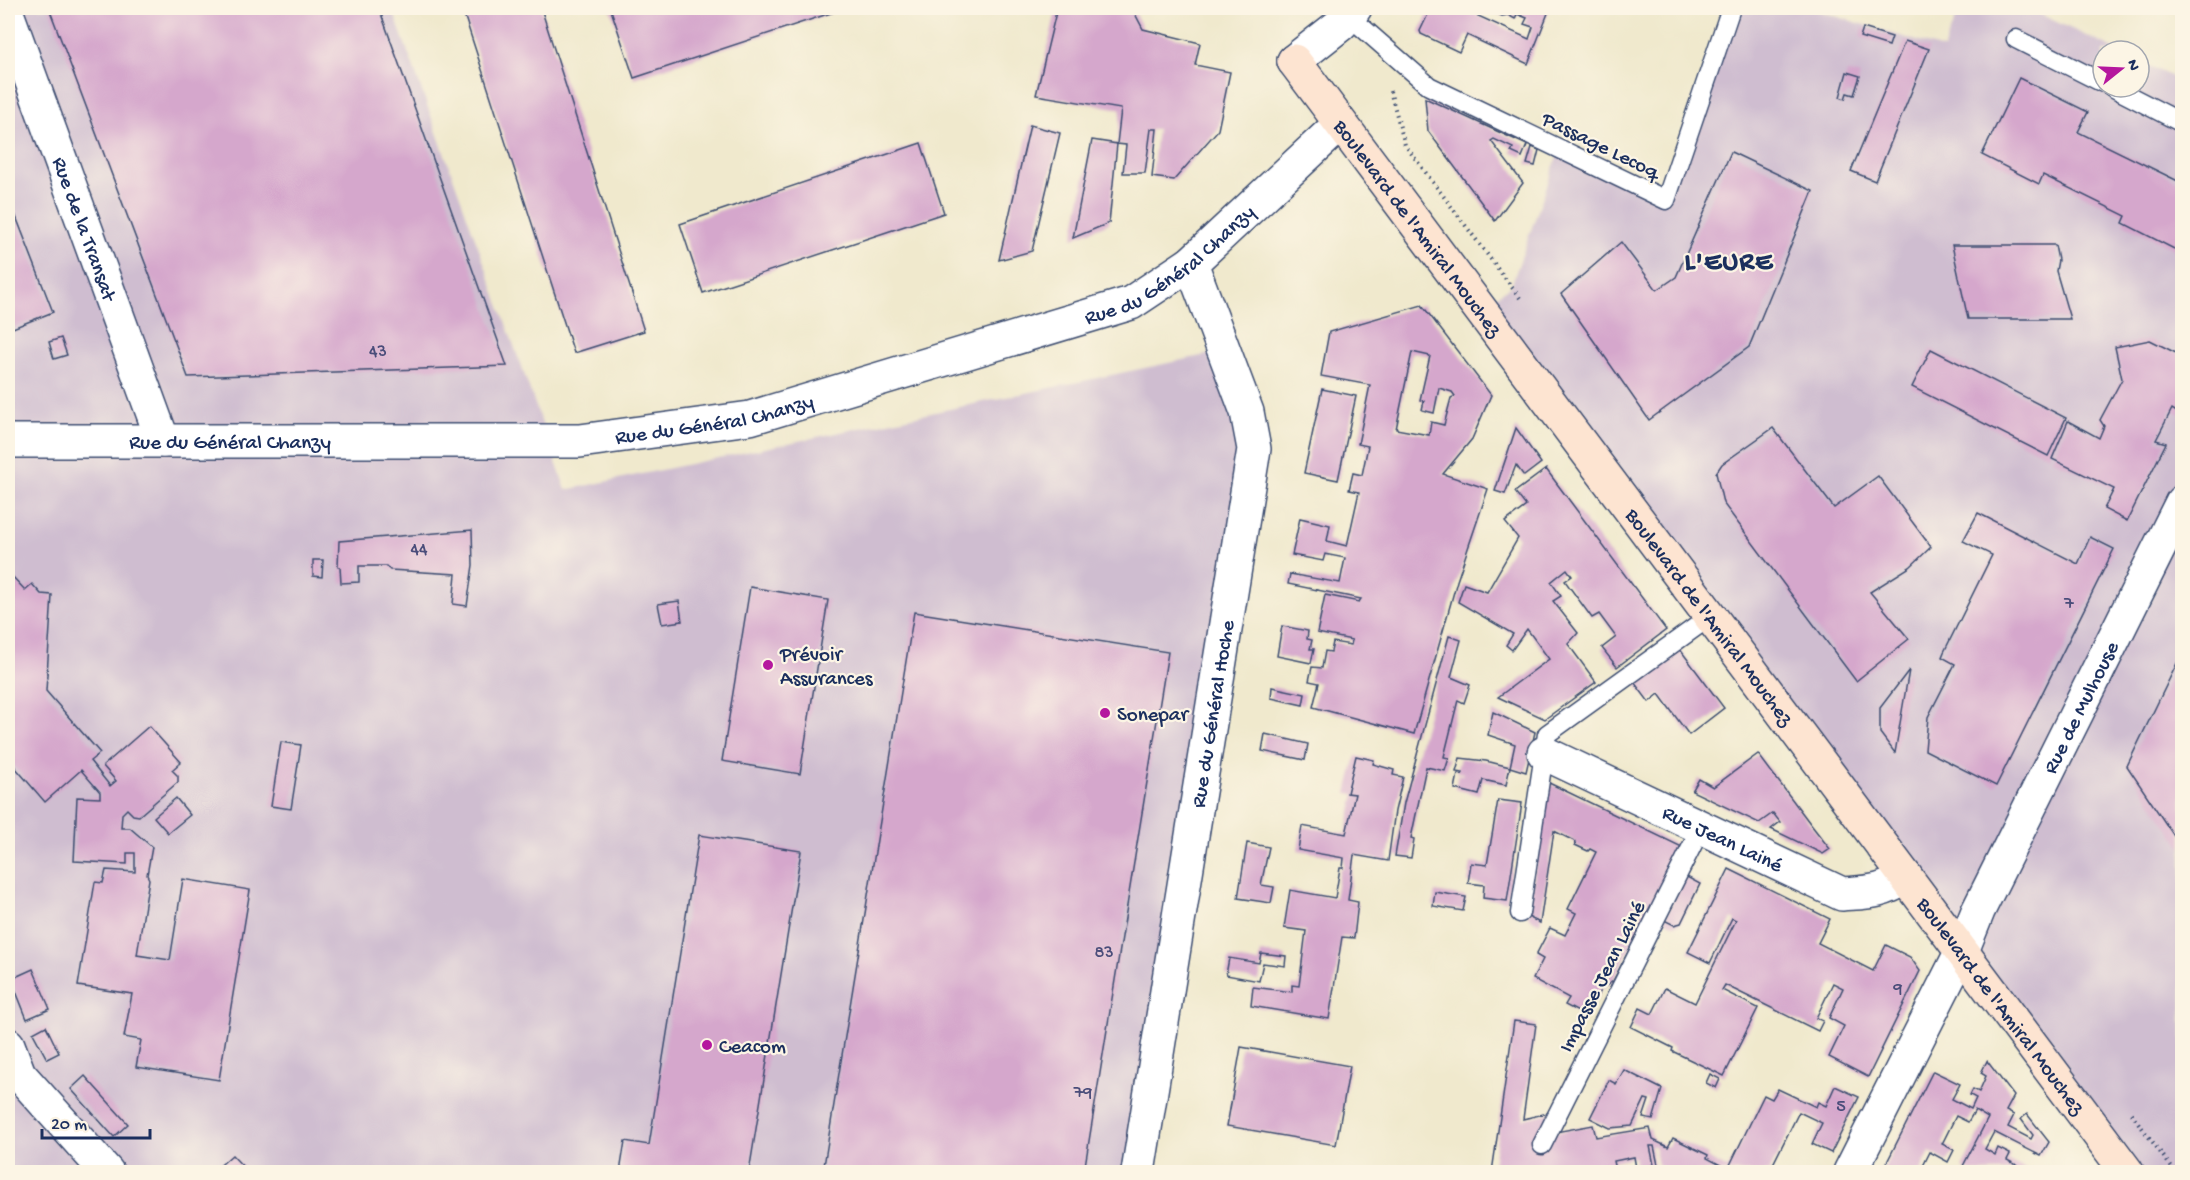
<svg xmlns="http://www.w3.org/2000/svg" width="2190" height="1180" font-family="'Gochi Hand',sans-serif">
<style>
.industrial{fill:#cfbdd0}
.building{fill:#d5a7cc;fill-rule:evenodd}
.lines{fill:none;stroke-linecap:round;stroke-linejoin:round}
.lane-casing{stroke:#3b4b6f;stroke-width:21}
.street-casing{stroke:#3b4b6f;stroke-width:36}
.secondary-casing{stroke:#3b4b6f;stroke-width:36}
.path{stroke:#3b4b6f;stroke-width:4;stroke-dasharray:1.5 4.5;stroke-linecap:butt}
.lane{stroke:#fff;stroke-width:18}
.street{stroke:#fff;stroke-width:33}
.secondary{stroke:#fde4d1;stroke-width:33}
.poi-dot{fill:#b5179e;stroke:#fcf5e5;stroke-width:2}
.labels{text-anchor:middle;stroke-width:4.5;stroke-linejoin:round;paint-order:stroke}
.number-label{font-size:18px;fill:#4a4d7a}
.street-label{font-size:21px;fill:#1b2f5e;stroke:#fcf5e5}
.poi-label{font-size:21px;fill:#1b2f5e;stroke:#fcf5e5;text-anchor:start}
.district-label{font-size:27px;font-weight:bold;letter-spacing:1.5px;fill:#1b2f5e;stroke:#fcf5e5}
</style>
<rect width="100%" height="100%" fill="#fcf5e5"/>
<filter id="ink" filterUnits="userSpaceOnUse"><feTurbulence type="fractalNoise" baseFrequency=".0167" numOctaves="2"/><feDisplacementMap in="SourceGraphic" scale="12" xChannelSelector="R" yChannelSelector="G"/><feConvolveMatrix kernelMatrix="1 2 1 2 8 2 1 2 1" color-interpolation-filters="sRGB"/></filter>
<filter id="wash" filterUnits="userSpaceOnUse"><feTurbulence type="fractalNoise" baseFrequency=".008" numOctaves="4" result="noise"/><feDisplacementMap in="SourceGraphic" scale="24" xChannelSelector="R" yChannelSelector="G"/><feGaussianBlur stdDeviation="1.35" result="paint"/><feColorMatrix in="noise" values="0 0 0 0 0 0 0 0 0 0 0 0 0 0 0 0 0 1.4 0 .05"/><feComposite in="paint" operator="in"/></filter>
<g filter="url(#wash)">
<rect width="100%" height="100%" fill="#f0e9cd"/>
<!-- industrial -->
<g class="industrial">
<path d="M8,8H392L566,490L1225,351L1247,412L1138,1172H8Z"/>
<path d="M1731,8H1809L1943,49L1960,8H2027L2118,51H2103V87H2139V61L2182,82V1172H2127L1478,308L1511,286L1560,149L1666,200Z"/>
</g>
<g id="blocks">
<!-- building -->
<g class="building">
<path d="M49,8H379L507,366L188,377Z"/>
<path d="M462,8H541L644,331L574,353Z"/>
<path d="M620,8H846L634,78L611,10Z"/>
<path d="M1057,8H1132L1143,29L1200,43L1195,65L1230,72L1218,130L1174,180L1152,177L1157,129H1151L1145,173H1123L1126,145L1117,144L1121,109L1036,95Z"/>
<path d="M1431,8H1480L1476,15L1529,39L1533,27L1524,24L1527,18L1517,14L1515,19L1508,15L1502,16L1488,10L1490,8H1550L1528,64L1467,35L1459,52L1421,34L1420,31Z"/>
<path d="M1863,28L1892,37L1889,46L1860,37Z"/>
<path d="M1905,41L1929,49L1875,181L1851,171Z"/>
<path d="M1847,72L1860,76L1854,95L1847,93L1845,99L1840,97Z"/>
<path d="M2019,78L2088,112L2078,132L2182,183V253L2123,223L2126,216L2043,175L2039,184L1982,155Z"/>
<path d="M1425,98L1527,145L1522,157L1511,152L1513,148L1494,139L1491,141L1523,183L1495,221L1428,131Z"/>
<path d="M1030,125L1060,133L1032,251L999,260Z"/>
<path d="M1092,140L1117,144L1109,223L1073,238Z"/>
<path d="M921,143L944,213L703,293L680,224Z"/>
<path d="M1532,147L1539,150L1535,166L1527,164Z"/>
<path d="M1731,152L1813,191L1749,347L1649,420L1561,294L1621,242L1657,290L1676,277Z"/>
<path d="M8,196L53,312L8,330Z"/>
<path d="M1952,245H2055L2058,260L2056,271L2070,319H1968Z"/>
<path d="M1422,305L1491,395L1472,439L1443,474L1488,489L1457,581L1414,734L1313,707L1319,683L1309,681L1312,667L1322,668L1325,651L1331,652L1333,642L1351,645L1352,640L1317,633L1325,595L1359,602L1361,599L1288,584L1290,574L1340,583L1345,558L1325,554L1323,561L1292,555L1300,518L1330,525L1327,541L1347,546L1359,492L1349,490L1353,473L1362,475L1368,446L1358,444L1370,385L1321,376L1329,332ZM1412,352L1430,356L1420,400L1424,401L1422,410L1434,413L1439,388L1452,392L1455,396L1451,398L1444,425L1431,422L1429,435L1396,429Z"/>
<path d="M61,338L67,355L54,359L49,342Z"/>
<path d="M2150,340L2182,356V408L2180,414L2172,409L2156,440L2166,443L2127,521L2104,509L2114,489L2052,459L2068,421L2099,438L2104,426L2100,420L2122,379L2115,347Z"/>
<path d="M1931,349L2066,418L2048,456L1912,387Z"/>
<path d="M1322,389L1356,396L1338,480L1304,473Z"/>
<path d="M1516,428L1541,463L1524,476L1516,465L1505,494L1495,491Z"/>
<path d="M1773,428L1834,508L1878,476L1931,547L1910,567L1870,592L1909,639L1856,681L1723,503L1716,473L1722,464Z"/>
<path d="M1546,469L1666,630L1617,667L1602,648L1616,637L1599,614L1592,618L1565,581L1572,576L1567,569L1551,582L1561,596L1553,601L1578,633L1568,644L1596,682L1545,719L1498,697L1549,659L1527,629L1512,650L1506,645L1513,634L1458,602L1464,584L1487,592L1518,538L1505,522L1526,506L1515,492Z"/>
<path d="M1978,513L2078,564L2090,537L2114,549L1996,786L1925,750L1928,717L1955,664L1942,657L1944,652L1992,555L1963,541Z"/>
<path d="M472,530L473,565L467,606L453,604L456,574L390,570L386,566H359V582L341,583L340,567H338L339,541Z"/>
<path d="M313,560H323L322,577L313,576Z"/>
<path d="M11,575L25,590L32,584L41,594L52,595L46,691L100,753L90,761L110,786L116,781L103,766L149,726L181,762L172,770L178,776V782L139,816L133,815L127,809L122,814L121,828H130L152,847L147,875L149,879L137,955L170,960L183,879L250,890L219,1080L136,1067L141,1040L124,1037L132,994L78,986L95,882L103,883L106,870L135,872V853H127V864L74,861L77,797L100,798V792L81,770L45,802L8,759V578Z"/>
<path d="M750,587L828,600L800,774L722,761Z"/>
<path d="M679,601L682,621L662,624L658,604Z"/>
<path d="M914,612L1168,652L1084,1172H823Z"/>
<path d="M1282,626L1308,631L1307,639L1312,640L1310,649H1314L1311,663L1277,656Z"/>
<path d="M1449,636L1461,640L1451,677L1470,685L1464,703L1458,700L1444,757L1449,758L1445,771L1426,767L1411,838L1414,839L1411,858L1395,856L1404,803Z"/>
<path d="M1679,648L1724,708L1689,735L1659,694L1649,702L1634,682Z"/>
<path d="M2182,653V848L2127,766Z"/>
<path d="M1909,670L1895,753L1880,733V708Z"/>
<path d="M1272,687L1305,694L1303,705L1271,698Z"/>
<path d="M1493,712L1535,732L1526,772L1510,767L1506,785L1483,780L1479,795L1455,789L1458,774L1462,775L1463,773L1456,772L1460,758L1486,761L1510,767L1515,744L1488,735Z"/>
<path d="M1265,734L1308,744L1305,760L1262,751Z"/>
<path d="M281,742L301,745L291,809L271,806Z"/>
<path d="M1758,754L1812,826L1830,849L1823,854L1771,829L1780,822L1773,813L1759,823L1692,791L1699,779L1713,787Z"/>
<path d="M1356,756L1374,760L1373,764L1394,770L1393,775L1403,777L1395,811L1388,861L1354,855L1348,900L1358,902L1354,938L1342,937L1329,1019L1251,1006L1253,987L1292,992V985L1299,986L1306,931L1284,928L1290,890L1335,898L1340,868H1343L1344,858L1298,850L1302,826L1346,834L1355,794L1347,793Z"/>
<path d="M1547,782L1682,847L1613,981L1601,989L1586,1016L1565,1005L1569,998L1533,979L1543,959L1536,955L1550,928L1565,935L1576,913L1568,909L1596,852L1590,849L1588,851L1575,845L1576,842L1554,831L1540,923L1528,917Z"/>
<path d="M176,798L190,815L168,833L154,817Z"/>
<path d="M1498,800L1522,803L1507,901L1483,898L1484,885L1468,883L1471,863L1487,865Z"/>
<path d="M699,835L801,851L749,1172H620L625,1141L649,1145Z"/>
<path d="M1247,843L1269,847L1261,885L1274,887L1271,903L1238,898Z"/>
<path d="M1729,869L1830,919L1818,943L1873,971L1886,945L1910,957L1920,971L1868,1077L1829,1057L1844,1026L1829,1018L1843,988L1833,983L1816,1018L1823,1021L1818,1031L1725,985L1722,990L1758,1008L1724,1076L1672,1051L1673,1048L1631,1027L1640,1008L1652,1014L1665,988L1695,1003L1736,920L1732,918L1710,963L1688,952Z"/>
<path d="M1685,876L1700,884L1681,923L1674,925L1664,920Z"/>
<path d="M1435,892L1466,897L1463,911L1433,906Z"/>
<path d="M1261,953L1286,956L1285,966L1263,963L1259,981L1226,975L1229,958L1259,963Z"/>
<path d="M33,969L50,1009L27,1019L11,979Z"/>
<path d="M1514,1021L1536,1024L1523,1119L1552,1112L1556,1132L1593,1125L1596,1137L1650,1128L1653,1140L1668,1147L1673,1138L1708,1155L1707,1158L1728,1169L1764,1095L1772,1099L1778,1089L1816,1107L1818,1102L1826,1106L1835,1086L1859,1097L1831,1153L1812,1144L1822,1123L1799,1112L1769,1172H1673L1658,1165L1654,1146H1650L1654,1165L1636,1168L1634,1157L1614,1161L1616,1170L1604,1172H1492Z"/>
<path d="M46,1026L59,1053L47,1059L33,1033Z"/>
<path d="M1241,1047L1350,1066L1336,1145L1227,1126Z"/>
<path d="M1987,1061L2014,1096L2006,1111L2014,1115L2008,1127L2031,1139L2033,1135L2021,1119L2027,1114L2049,1142L2041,1156L1994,1132L1985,1149L1995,1155L1998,1148L2010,1154L2007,1160L2030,1172H1971L1962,1168L1988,1118L1975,1110L1968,1122L1956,1116L1942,1144L1954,1150L1948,1162L1930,1152L1920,1172H1882L1933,1071L1960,1084L1952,1099L1971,1109L1976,1098L1970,1095L1973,1089L1979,1092L1986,1076L1981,1073Z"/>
<path d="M1624,1070L1662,1089L1653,1120L1643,1118L1649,1100L1645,1099L1632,1126L1610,1128L1590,1118L1609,1080L1616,1084Z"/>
<path d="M1710,1074L1720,1079L1716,1088L1706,1083Z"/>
<path d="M85,1076L128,1124L114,1137L71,1089Z"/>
<path d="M232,1155L248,1172H213Z"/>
</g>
</g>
</g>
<g filter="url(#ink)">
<use href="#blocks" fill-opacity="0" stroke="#3b4b6f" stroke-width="1.5"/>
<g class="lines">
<!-- lane casing -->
<g class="lane-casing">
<g id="lane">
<path d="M1349,16L1429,86L1666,200L1731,8"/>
<path d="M2016,39L2103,83"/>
<path d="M2112,87L2182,123"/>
<path d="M1520,913L1547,734L1711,616"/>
<path d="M1542,1145L1701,828"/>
</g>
</g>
<!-- street casing -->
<g class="street-casing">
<g id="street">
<path id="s1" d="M8,16L163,441"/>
<path d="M1294,61L1341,24L1355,8"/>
<path id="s2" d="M8,441H580L750,418L1131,303L1191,263L1340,124"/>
<path id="s3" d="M1544,753L1842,894C1869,892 1882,893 1906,877"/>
<path d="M8,1045L19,1074L107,1172"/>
<path id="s4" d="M1138,1172L1254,449L1247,412L1191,263"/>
<path id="s5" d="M1850,1172L1962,951L1978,911L2182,502"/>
</g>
</g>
<!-- secondary casing -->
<g class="secondary-casing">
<g id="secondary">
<path id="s6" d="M1294,61L2127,1172"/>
</g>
</g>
<!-- path -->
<g class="path">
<path d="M1390,91L1405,145L1520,298"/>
<path d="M2131,1113L2175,1172"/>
</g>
<!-- lane -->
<use href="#lane" class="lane"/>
<!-- street -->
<use href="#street" class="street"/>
<!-- secondary -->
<use href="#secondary" class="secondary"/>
</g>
</g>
<!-- markers -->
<g class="poi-dot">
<circle cx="768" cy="665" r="6"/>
<circle cx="1105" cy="713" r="6"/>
<circle cx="707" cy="1045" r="6"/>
</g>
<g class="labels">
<!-- number labels -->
<g class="number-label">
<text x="378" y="356">43</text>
<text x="419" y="554">44</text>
<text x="2069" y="608">7</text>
<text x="1104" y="957">83</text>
<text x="1898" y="993">9</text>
<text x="1083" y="1097">79</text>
<text x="1841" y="1111">5</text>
</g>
<!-- street labels -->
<g class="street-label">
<text transform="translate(1601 144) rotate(26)" y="7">Passage Lecoq</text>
<text dy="7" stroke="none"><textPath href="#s1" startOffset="226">Rue de la Transat</textPath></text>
<text dy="7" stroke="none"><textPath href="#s6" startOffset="208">Boulevard de l'Amiral Mouchez</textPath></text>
<text dy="7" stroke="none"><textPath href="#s2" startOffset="1194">Rue du Général Chanzy</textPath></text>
<text dy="7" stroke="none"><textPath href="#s2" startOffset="708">Rue du Général Chanzy</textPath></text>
<text dy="7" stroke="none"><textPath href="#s2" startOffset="222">Rue du Général Chanzy</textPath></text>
<text dy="7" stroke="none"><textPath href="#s6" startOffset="694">Boulevard de l'Amiral Mouchez</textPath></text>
<text dy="7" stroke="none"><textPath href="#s5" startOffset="519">Rue de Mulhouse</textPath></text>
<text dy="7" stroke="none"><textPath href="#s4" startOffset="464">Rue du Général Hoche</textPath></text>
<text dy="7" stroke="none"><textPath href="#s3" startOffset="198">Rue Jean Lainé</textPath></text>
<text transform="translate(1601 976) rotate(-63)" y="7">Impasse Jean Lainé</text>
<text dy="7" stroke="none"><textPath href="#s6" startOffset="1180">Boulevard de l'Amiral Mouchez</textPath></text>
</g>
<!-- poi labels -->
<g class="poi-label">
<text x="780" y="660">Prévoir<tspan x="780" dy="24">Assurances</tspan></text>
<text x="1117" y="720">Sonepar</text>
<text x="719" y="1052">Ceacom</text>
</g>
<!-- district labels -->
<g class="district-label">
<text x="1729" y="269">L'EURE</text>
</g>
</g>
<!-- margin -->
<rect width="2190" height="1180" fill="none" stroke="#fcf5e5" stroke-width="30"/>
<!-- north arrow -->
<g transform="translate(2121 69) rotate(72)"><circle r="28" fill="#fcf5e5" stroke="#a2a6af" stroke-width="1.5"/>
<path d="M0-4.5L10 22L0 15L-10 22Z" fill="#b5179e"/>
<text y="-9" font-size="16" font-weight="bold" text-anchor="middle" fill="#1b2f5e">N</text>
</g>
<!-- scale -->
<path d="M42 1129v9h108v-9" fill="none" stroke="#1b2f5e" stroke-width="3"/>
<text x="51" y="1129" font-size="18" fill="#1b2f5e" stroke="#fcf5e5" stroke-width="4.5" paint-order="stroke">20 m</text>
</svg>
